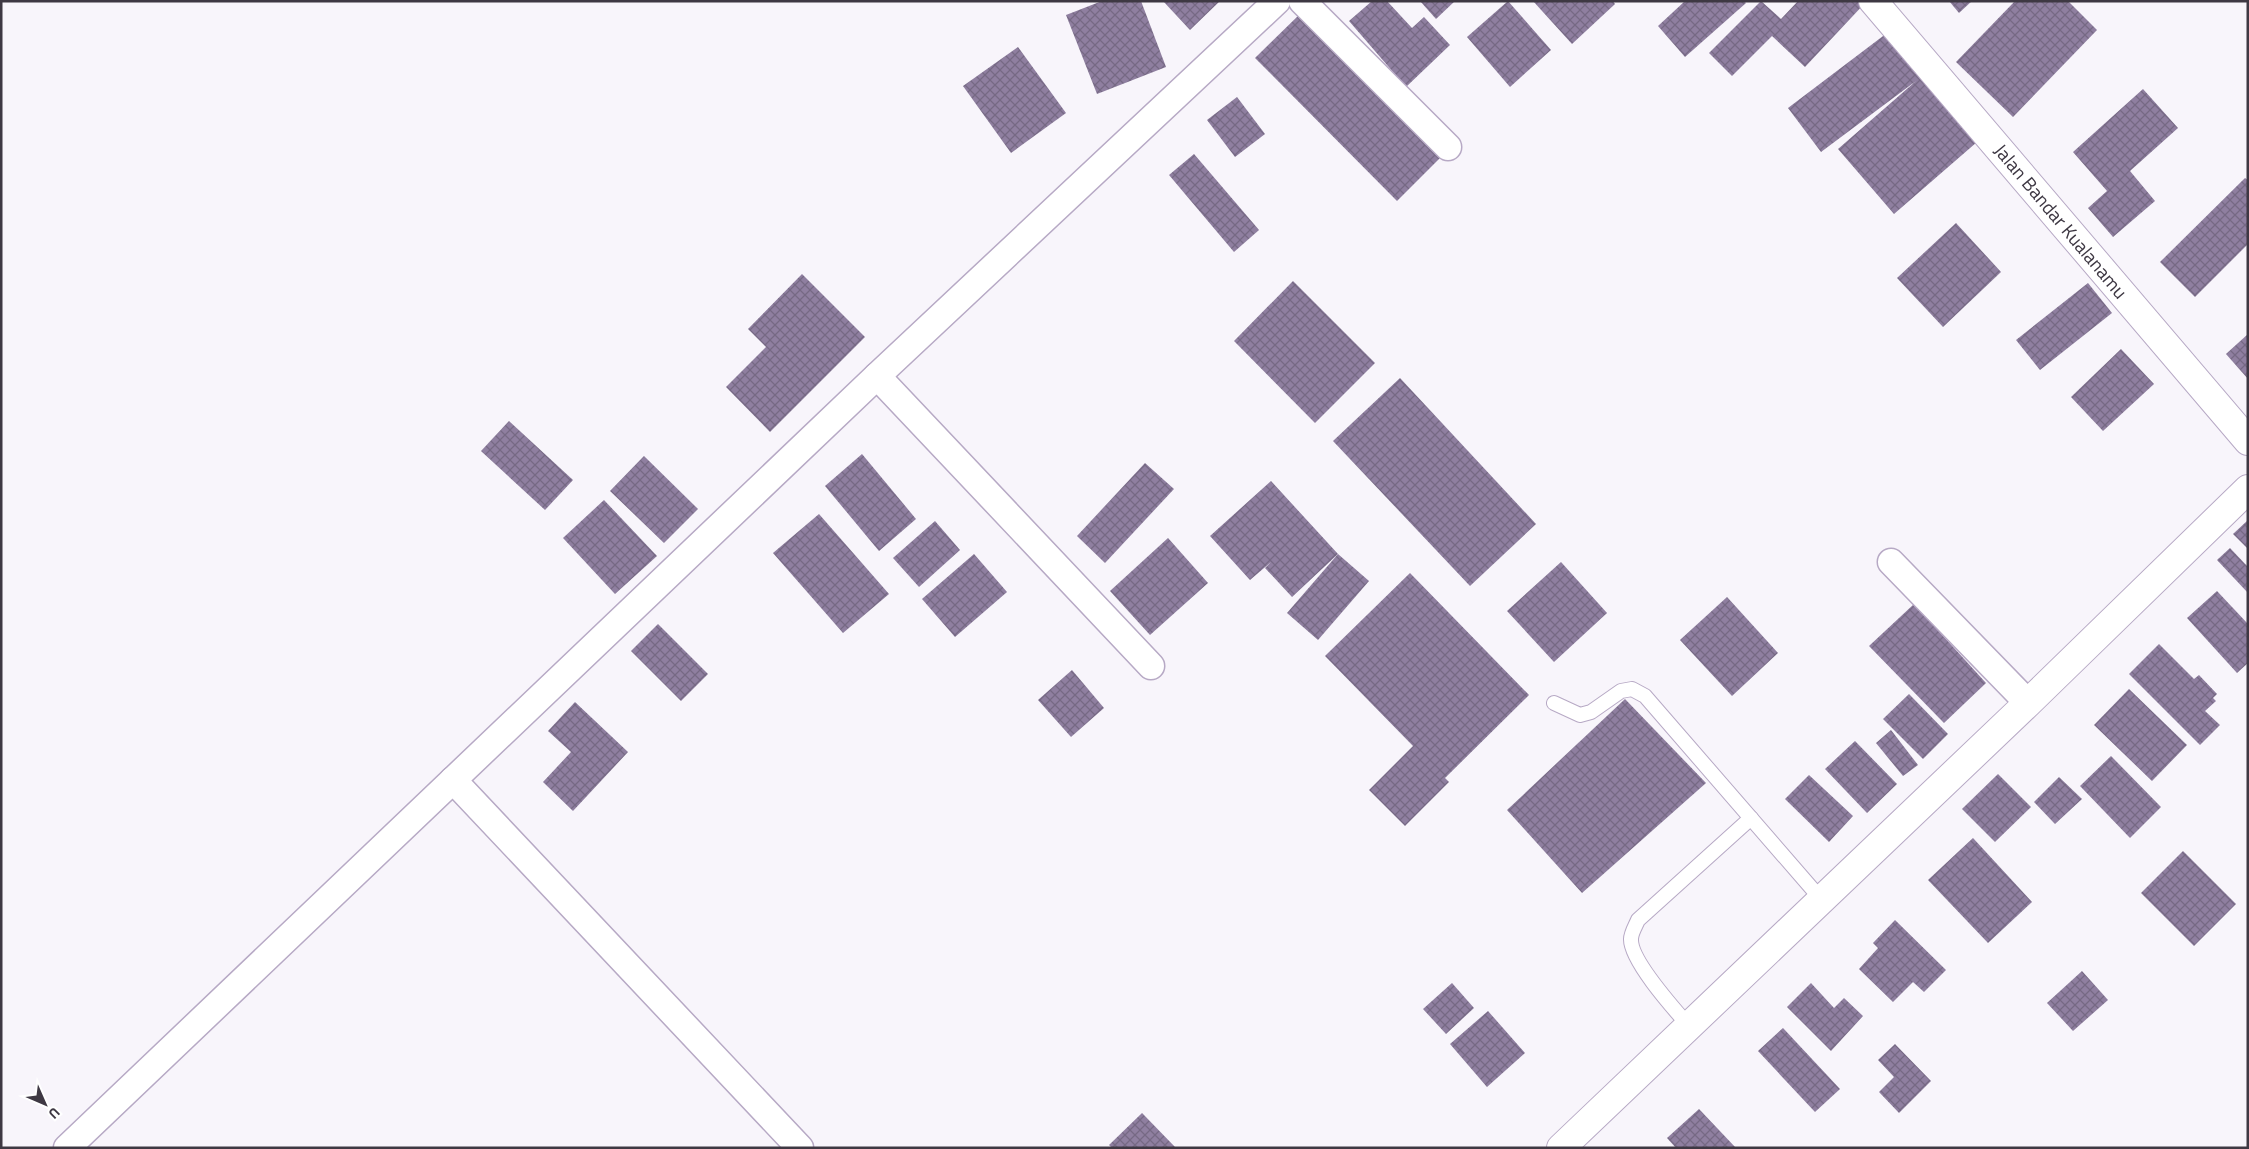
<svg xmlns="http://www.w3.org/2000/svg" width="2249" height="1149" font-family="'Titillium Web',sans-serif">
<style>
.building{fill:url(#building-cross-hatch)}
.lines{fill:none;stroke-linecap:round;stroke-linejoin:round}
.service-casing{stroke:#b7a9c5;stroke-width:16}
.minor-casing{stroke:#b7a9c5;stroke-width:29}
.tertiary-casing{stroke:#b7a9c5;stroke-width:30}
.service{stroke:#fff;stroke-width:14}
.minor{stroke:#fff;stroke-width:26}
.tertiary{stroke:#fff;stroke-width:28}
.labels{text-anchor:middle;stroke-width:4;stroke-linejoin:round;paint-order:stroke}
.street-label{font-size:19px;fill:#3e3843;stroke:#fff}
</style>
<defs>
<pattern id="building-cross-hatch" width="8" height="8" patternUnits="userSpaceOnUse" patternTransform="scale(1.25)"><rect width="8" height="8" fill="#8f7fa0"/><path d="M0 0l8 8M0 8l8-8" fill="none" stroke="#766984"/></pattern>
</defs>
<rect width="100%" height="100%" fill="#f8f5fb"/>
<!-- building -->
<g class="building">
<path d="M1102,1H1141L1166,67L1097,94L1066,15Z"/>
<path d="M1163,1H1220L1190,30Z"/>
<path d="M1372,1H1387L1412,28L1424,17L1450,45L1406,87L1349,21Z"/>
<path d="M1420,1H1455L1436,19Z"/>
<path d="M1508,1L1551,50L1510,87L1467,37Z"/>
<path d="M1533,1H1613L1615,4L1572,44Z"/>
<path d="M1685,1H1744L1746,3L1685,57L1658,26Z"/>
<path d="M1761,1L1781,19L1798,1H1863L1865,3L1805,67L1772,36L1732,76L1709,53Z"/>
<path d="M1949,1H1972L1959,13Z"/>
<path d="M2015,1H2068L2097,30L2013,117L1956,62Z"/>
<path d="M1301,13L1443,155L1397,201L1255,58Z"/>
<path d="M1887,33L1977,142L1894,214L1838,149L1916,81L1821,152L1788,108Z"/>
<path d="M1018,47L1066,113L1011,153L963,86Z"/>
<path d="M2143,89L2178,128L2130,171L2155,201L2113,237L2088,208L2107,191L2073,152Z"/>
<path d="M1237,97L1265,134L1235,157L1207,120Z"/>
<path d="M1194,154L1259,230L1234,252L1169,175Z"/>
<path d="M2245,178L2248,180V244L2195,297L2160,262Z"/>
<path d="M1956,223L2001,272L1943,327L1897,278Z"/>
<path d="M802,274L865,337L770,432L726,387L766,347L748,329Z"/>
<path d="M1293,281L1375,363L1315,423L1234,341Z"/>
<path d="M2088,283L2112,313L2040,370L2016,340Z"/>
<path d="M2248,334V379L2226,354Z"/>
<path d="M2121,349L2154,384L2103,431L2071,397Z"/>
<path d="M1400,378L1536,524L1470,586L1333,441Z"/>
<path d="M509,421L573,480L545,510L481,451Z"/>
<path d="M862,454L916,519L879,551L825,486Z"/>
<path d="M644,456L698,509L664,543L610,491Z"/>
<path d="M1145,463L1174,489L1105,563L1077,536Z"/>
<path d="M1271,481L1338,554L1292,597L1265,568L1271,562L1250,580L1210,536Z"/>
<path d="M604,500L657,556L615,594L563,538Z"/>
<path d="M819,514L889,594L843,633L773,553Z"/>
<path d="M2248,520V549L2233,534Z"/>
<path d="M935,521L960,550L919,587L893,558Z"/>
<path d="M1168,538L1208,583L1150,635L1110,591Z"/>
<path d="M2230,548L2248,567V593L2217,560Z"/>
<path d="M974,554L1007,592L955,637L922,599Z"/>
<path d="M1338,554L1369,581L1318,640L1287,613Z"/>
<path d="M1561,562L1607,613L1554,662L1507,611Z"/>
<path d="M1410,573L1529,695L1445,778L1449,782L1405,826L1369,790L1413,746L1325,656Z"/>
<path d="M2217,591L2248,624V663L2237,673L2187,618Z"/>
<path d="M1727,597L1778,653L1732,696L1680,640Z"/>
<path d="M1914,604L1986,683L1944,723L1869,646Z"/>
<path d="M658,624L708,674L681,701L631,651Z"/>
<path d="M2159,644L2194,679L2199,675L2217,694L2213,698L2216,701L2205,711L2220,725L2200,745L2129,674Z"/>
<path d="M1072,670L1104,708L1071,737L1038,700Z"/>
<path d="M2129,689L2187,745L2152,781L2094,725Z"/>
<path d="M1909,694L1948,734L1923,759L1883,719Z"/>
<path d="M1625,699L1706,783L1582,893L1507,810Z"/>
<path d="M575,702L628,752L573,811L543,782L571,752L548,731Z"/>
<path d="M1891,730L1918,765L1903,776L1876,743Z"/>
<path d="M1855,741L1897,784L1867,813L1825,769Z"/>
<path d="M2111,756L2161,807L2130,838L2080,786Z"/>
<path d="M1998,774L2031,807L1995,842L1962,809Z"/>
<path d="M1809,775L1853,816L1829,842L1785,799Z"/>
<path d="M2059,777L2082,799L2055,824L2034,802Z"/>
<path d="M1973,838L2032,902L1988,943L1928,880Z"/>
<path d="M2183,851L2236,904L2194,946L2141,893Z"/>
<path d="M1895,920L1946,970L1924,992L1913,982L1893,1002L1859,969L1878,948L1873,943Z"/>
<path d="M2082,971L2108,1000L2073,1031L2047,1003Z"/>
<path d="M1452,983L1474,1008L1446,1034L1423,1009Z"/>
<path d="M1811,983L1834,1008L1844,998L1863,1016L1831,1051L1787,1007Z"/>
<path d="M1488,1011L1525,1053L1487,1087L1450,1044Z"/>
<path d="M1783,1028L1840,1089L1815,1112L1758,1051Z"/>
<path d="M1895,1044L1931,1081L1899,1113L1879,1092L1894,1077L1878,1060Z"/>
<path d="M1699,1109L1736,1148H1676L1667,1138Z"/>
<path d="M1142,1113L1176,1148H1112L1109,1145Z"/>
</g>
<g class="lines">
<!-- service casing -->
<g class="service-casing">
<g id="service">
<path d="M1554,703L1580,715L1591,712L1621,691L1632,689L1645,696L1821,899"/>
<path d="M1689,1026C1674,1009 1630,960 1631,939C1631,933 1636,925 1638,920L1751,818"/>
</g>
</g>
<!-- minor casing -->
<g class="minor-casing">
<g id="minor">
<path d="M1302,1L1448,147"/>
<path d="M877,376L1151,666"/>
<path d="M1891,562L2028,703"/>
<path d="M453,780L800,1148"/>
<path d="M67,1148L877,376L1277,1"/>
</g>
</g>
<!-- tertiary casing -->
<g class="tertiary-casing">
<g id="tertiary">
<path d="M1873,1L2248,441"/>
<path d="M1561,1148L2028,703L2248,489"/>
</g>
</g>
<!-- service -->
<use href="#service" class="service"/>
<!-- minor -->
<use href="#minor" class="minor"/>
<!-- tertiary -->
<use href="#tertiary" class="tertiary"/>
</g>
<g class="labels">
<!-- street labels -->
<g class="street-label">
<text transform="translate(2061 221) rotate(50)" y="7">Jalan Bandar Kualanamu</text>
</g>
</g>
<!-- border -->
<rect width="2249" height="1149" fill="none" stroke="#3e3843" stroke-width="5"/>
<!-- north arrow -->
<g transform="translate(45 1104) rotate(135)" stroke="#ffffff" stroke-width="4" paint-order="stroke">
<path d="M0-4L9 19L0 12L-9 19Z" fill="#3e3843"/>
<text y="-8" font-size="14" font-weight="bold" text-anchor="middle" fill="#3e3843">U</text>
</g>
</svg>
